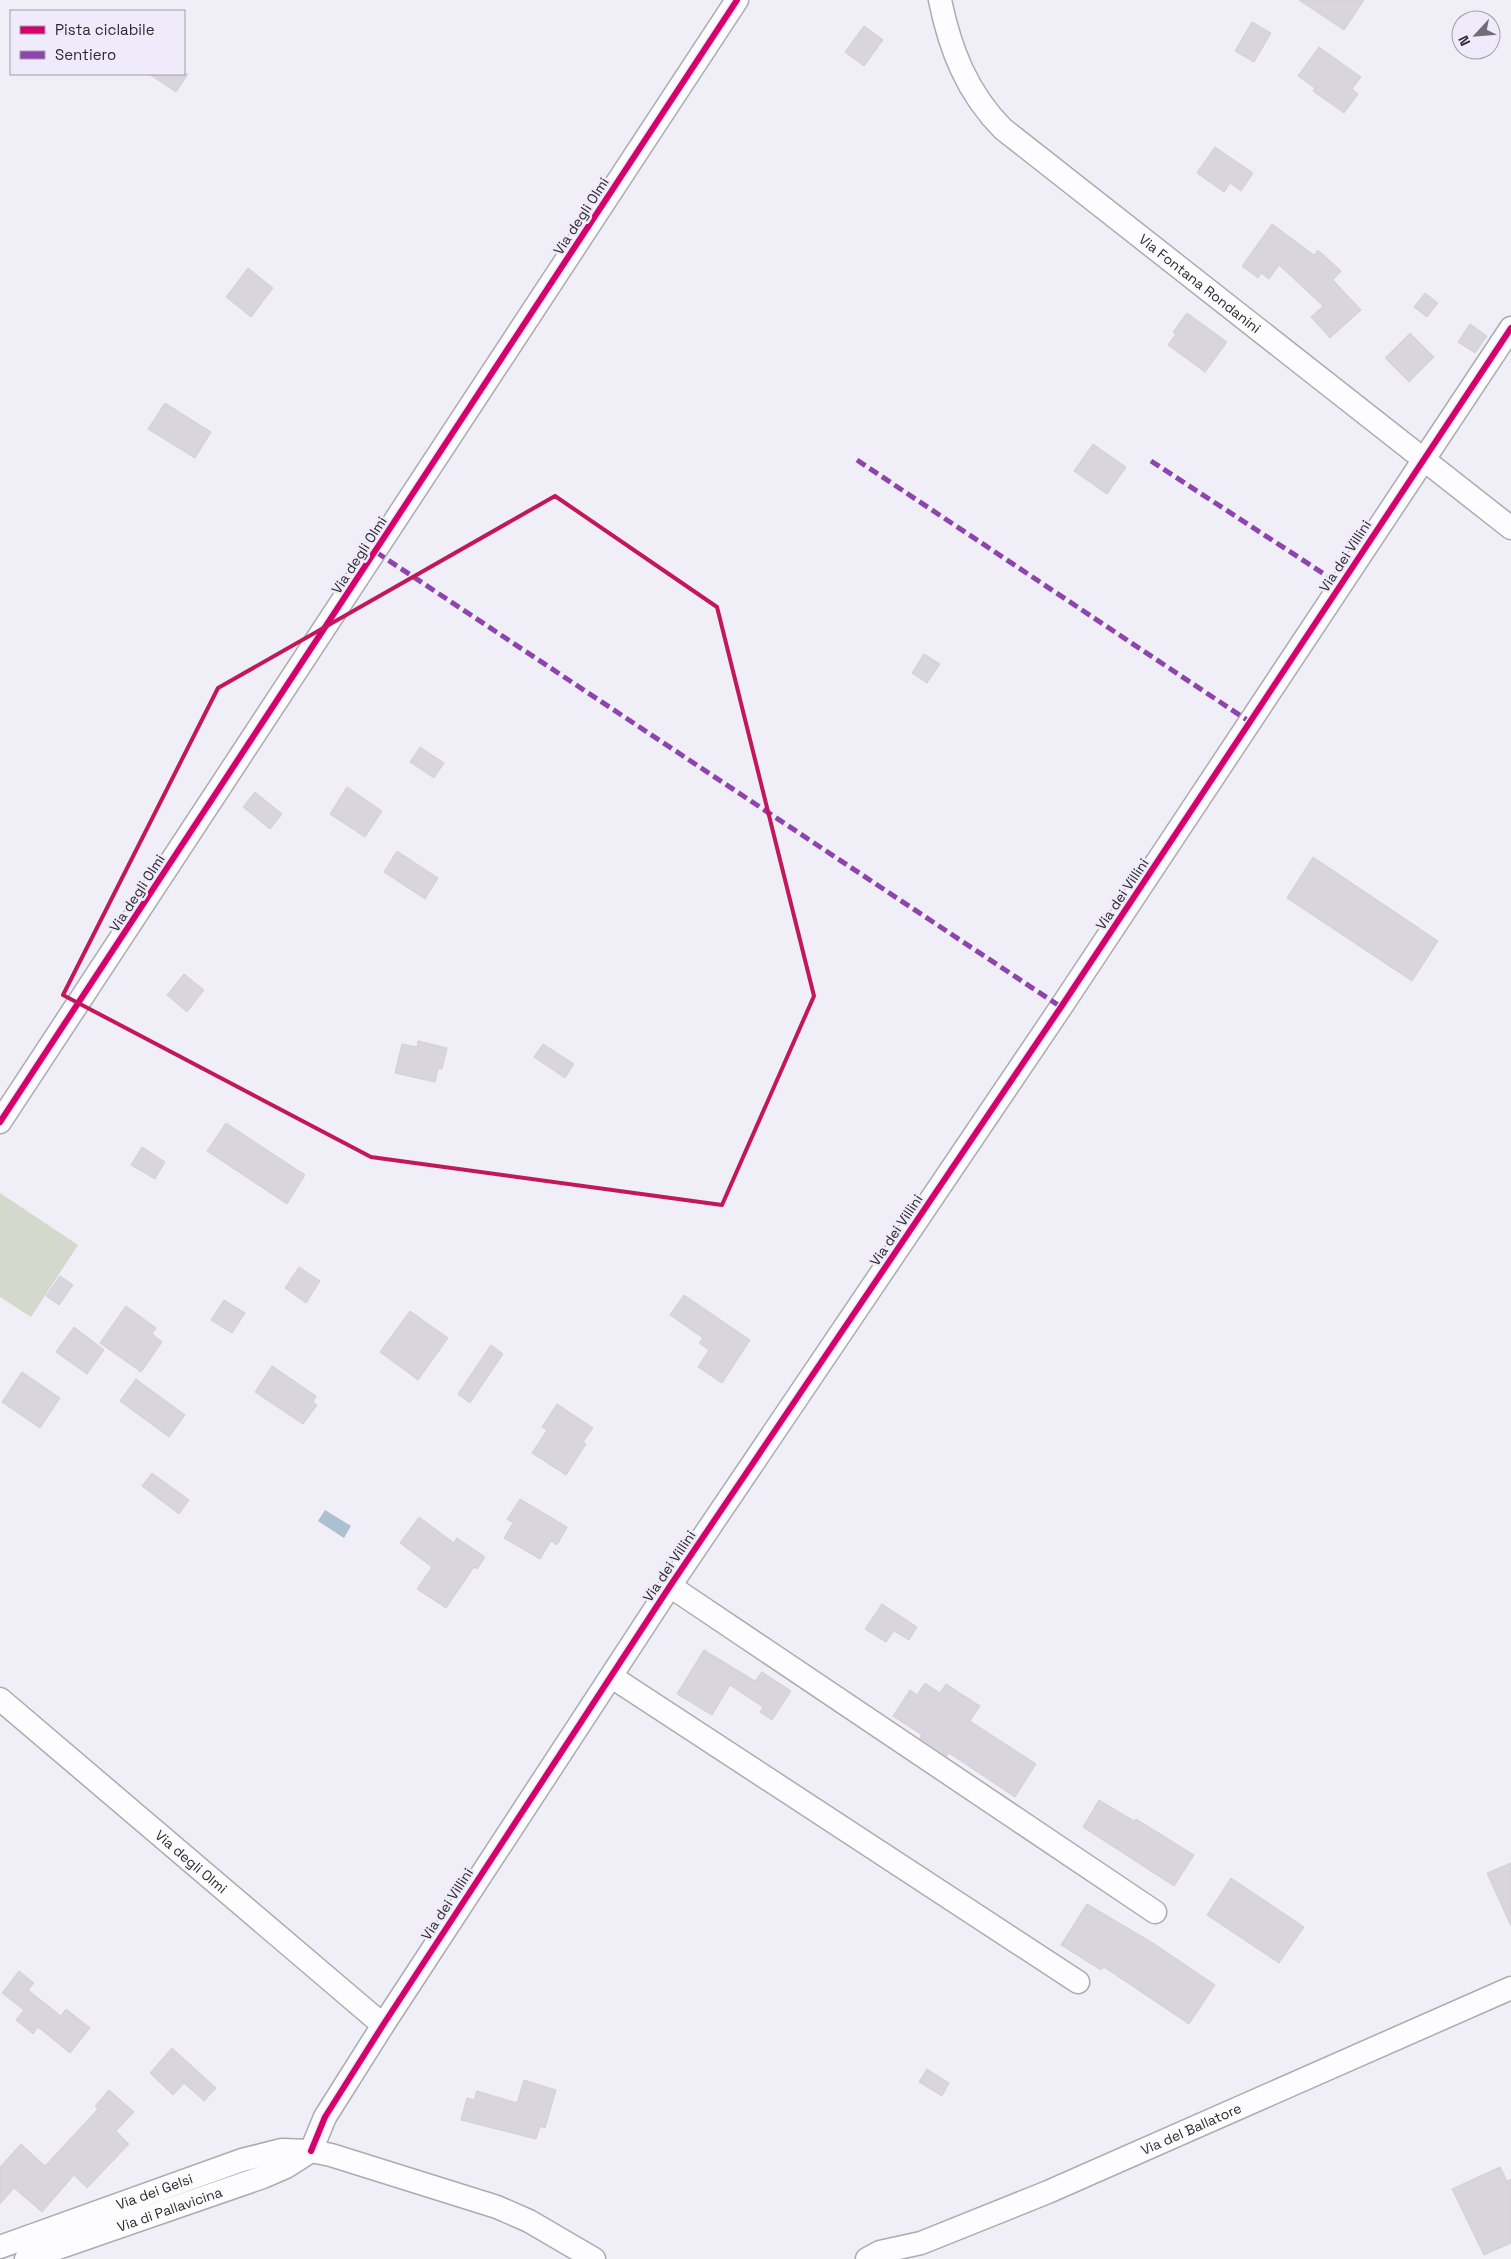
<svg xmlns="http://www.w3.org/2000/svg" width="1511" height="2259" font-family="'Space Grotesk',sans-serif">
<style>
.green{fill:#d5d9cd}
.water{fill:#abc0d1}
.building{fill:#d9d5de;stroke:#d2cfd5}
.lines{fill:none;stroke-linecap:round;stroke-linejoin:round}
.minor-casing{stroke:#acabb1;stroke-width:25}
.minor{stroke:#fdfcfe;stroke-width:22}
.quiet{stroke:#8e44ad;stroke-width:5;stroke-dasharray:10 5;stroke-linecap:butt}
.cycleway-casing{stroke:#efebfa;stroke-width:9}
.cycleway{stroke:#d6006c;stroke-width:6}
.marked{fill:none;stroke:#c2185b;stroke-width:4;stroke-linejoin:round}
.labels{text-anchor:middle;stroke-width:5;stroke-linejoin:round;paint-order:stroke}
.street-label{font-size:14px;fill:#2b2a2f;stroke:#efebfa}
</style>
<rect width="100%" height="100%" fill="#f0eef6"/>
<!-- green -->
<path class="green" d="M0,1193L78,1245L31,1317L0,1297Z"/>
<!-- water -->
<path class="water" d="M325,1510L351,1526L344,1538L318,1521Z"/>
<!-- building -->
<g class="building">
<path d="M1299,0H1364L1344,30Z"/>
<path d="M1252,22L1271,33L1254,62L1235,51Z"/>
<path d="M864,26L883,40L864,66L845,52Z"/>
<path d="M1319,47L1361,77L1352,89L1358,94L1344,113L1313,91L1315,88L1298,76Z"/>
<path d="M149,74H188L176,92Z"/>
<path d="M1215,147L1253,173L1241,191L1230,183L1224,192L1197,173Z"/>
<path d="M1272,224L1314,255L1318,250L1341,271L1333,280L1361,310L1330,338L1311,317L1323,306L1279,265L1269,279L1261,273L1258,278L1242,266Z"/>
<path d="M248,268L273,288L251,317L226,297Z"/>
<path d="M1425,293L1438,303L1427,317L1414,307Z"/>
<path d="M1187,313L1227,342L1205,372L1168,345L1176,334L1173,332Z"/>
<path d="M1470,324L1487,336L1475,353L1458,342Z"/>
<path d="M1410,333L1434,357L1409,382L1385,358Z"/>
<path d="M165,403L211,432L195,458L148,429Z"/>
<path d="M1093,444L1126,467L1107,494L1074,471Z"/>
<path d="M924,654L940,664L927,683L912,673Z"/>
<path d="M420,747L444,763L434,778L410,762Z"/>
<path d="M347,787L382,811L365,837L330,814Z"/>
<path d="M255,792L282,814L270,829L243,807Z"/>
<path d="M397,851L438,878L425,899L384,872Z"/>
<path d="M1313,857L1438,941L1412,981L1287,898Z"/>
<path d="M184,974L204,990L187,1012L167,995Z"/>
<path d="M418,1041L447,1048L442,1069H438L435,1082L395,1073L402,1044L417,1047Z"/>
<path d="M543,1044L574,1064L565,1078L534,1057Z"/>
<path d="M226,1123L305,1175L287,1204L207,1151Z"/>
<path d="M142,1147L165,1162L155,1179L131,1165Z"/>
<path d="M299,1267L320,1281L306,1303L285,1288Z"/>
<path d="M60,1276L73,1285L59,1305L46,1296Z"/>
<path d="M684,1295L750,1340L722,1383L698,1367L709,1350L699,1343L703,1338L670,1315Z"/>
<path d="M224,1300L245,1313L232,1333L211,1320Z"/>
<path d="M126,1306L156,1328L152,1334L162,1342L141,1372L100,1343Z"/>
<path d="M410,1311L448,1338L418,1380L380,1352Z"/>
<path d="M74,1327L104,1350L87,1374L56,1352Z"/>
<path d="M491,1345L503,1354L470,1403L458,1394Z"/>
<path d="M272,1366L316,1396L313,1402L317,1405L303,1424L255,1392Z"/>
<path d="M22,1372L60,1398L40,1428L2,1402Z"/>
<path d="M136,1379L185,1415L169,1437L120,1401Z"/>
<path d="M557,1404L593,1428L583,1442L586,1444L566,1475L532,1453L547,1430L542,1427Z"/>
<path d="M152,1473L189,1500L179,1514L142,1486Z"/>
<path d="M520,1499L567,1527L557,1545L551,1541L540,1559L504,1538L513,1523L507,1519Z"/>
<path d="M419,1517L454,1543L457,1538L485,1557L477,1569L474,1567L446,1608L417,1589L432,1567L400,1543Z"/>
<path d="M882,1604L917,1627L909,1640L894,1631L886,1642L865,1629Z"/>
<path d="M704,1650L755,1681L762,1672L791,1691L772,1720L760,1712L763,1707L730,1685L712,1715L677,1694Z"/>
<path d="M925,1683L940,1693L946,1684L980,1706L970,1721L1036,1764L1015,1797L949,1753L947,1756L920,1738L922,1735L893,1716L910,1690L917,1695Z"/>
<path d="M1099,1800L1134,1821L1136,1819L1194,1855L1174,1886L1083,1827Z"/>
<path d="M1511,1863V1926L1487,1873Z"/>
<path d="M1231,1878L1304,1927L1279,1963L1207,1915Z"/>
<path d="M1087,1904L1153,1943L1215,1985L1189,2024L1104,1967L1101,1970L1061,1945Z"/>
<path d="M19,1971L34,1983L28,1990L61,2016L66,2009L90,2028L70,2053L38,2027L33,2034L16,2020L24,2010L2,1993Z"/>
<path d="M172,2048L216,2088L204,2101L184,2083L173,2095L150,2073Z"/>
<path d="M927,2069L949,2083L942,2096L919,2082Z"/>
<path d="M524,2080L556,2090L545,2128L540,2126L536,2139L461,2120L467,2098L474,2100L477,2091L517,2103Z"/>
<path d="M109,2090L134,2112L116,2131L129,2144L87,2188L74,2175L42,2212L14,2188L0,2204V2167L21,2144L45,2166L98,2109L95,2106Z"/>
<path d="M1500,2167L1507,2181L1511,2179V2243L1484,2255L1452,2189Z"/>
</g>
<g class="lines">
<!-- minor casing -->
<g class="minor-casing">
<g id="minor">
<path id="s1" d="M940,0C950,49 967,93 1003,129L1511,528"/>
<path d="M0,1122L737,0"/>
<path d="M670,1586L1155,1912"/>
<path d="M612,1677L1078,1982"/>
<path id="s2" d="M0,1699L383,2025"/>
<path d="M311,2151L325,2117L383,2025L670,1586L1061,1007L1511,328"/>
<path id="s3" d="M0,2247L242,2160L282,2150L311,2151L331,2155L497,2207L529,2221L594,2259"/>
<path id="s4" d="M26,2259L263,2177L286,2167L311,2151"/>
<path id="s5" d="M867,2259L880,2252L921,2243L1048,2192L1511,1988"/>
</g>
</g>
<!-- minor -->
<use href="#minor" class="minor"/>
<!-- quiet -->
<g class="quiet">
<path d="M857,460L1250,722"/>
<path d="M1151,461L1341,585"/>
<path d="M376,552L1061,1007"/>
</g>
<!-- cycleway casing -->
<g class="cycleway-casing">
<g id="cycleway">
<path d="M0,1122L737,0"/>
<path d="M311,2151L325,2117L383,2025L670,1586L1061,1007L1511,328"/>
</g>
</g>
<!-- cycleway -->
<use href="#cycleway" class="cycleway"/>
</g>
<!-- marked area -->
<path class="marked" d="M555,496L717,607L814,996L722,1205L371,1157L63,995L218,688Z"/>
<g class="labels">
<!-- street labels -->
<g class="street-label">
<text transform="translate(581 216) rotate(-57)" y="5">Via degli Olmi</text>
<text dy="5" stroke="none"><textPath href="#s1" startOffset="396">Via Fontana Rondanini</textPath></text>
<text transform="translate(359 555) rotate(-57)" y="5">Via degli Olmi</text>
<text transform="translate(1345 556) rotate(-57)" y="5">Via dei Villini</text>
<text transform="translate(137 893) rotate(-57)" y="5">Via degli Olmi</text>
<text transform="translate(1122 894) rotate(-56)" y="5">Via dei Villini</text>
<text transform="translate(896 1230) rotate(-56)" y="5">Via dei Villini</text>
<text transform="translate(669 1566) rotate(-56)" y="5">Via dei Villini</text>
<text dy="5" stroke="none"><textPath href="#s2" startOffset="251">Via degli Olmi</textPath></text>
<text transform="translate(447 1904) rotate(-57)" y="5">Via dei Villini</text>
<text dy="5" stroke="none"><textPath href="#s5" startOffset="350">Via del Ballatore</textPath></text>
<text dy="5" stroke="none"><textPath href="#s3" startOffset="164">Via dei Gelsi</textPath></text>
<text dy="5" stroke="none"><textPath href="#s4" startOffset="152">Via di Pallavicina</textPath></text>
</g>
</g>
<!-- legend -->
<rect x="10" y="10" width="175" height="65" fill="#efebfa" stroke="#a19ea9"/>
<rect x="20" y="26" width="25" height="8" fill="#d6006c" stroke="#a19ea9"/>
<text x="55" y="35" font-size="15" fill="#2b2a2f">Pista ciclabile</text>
<rect x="20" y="51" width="25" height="8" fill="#8e44ad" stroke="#a19ea9"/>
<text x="55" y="60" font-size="15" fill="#2b2a2f">Sentiero</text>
<!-- north arrow -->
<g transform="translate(1476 35) rotate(244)"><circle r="24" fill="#efebfa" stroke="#a19ea9"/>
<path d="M0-4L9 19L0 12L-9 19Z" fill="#706f75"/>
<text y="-8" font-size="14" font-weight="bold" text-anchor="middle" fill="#2b2a2f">N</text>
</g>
</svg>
